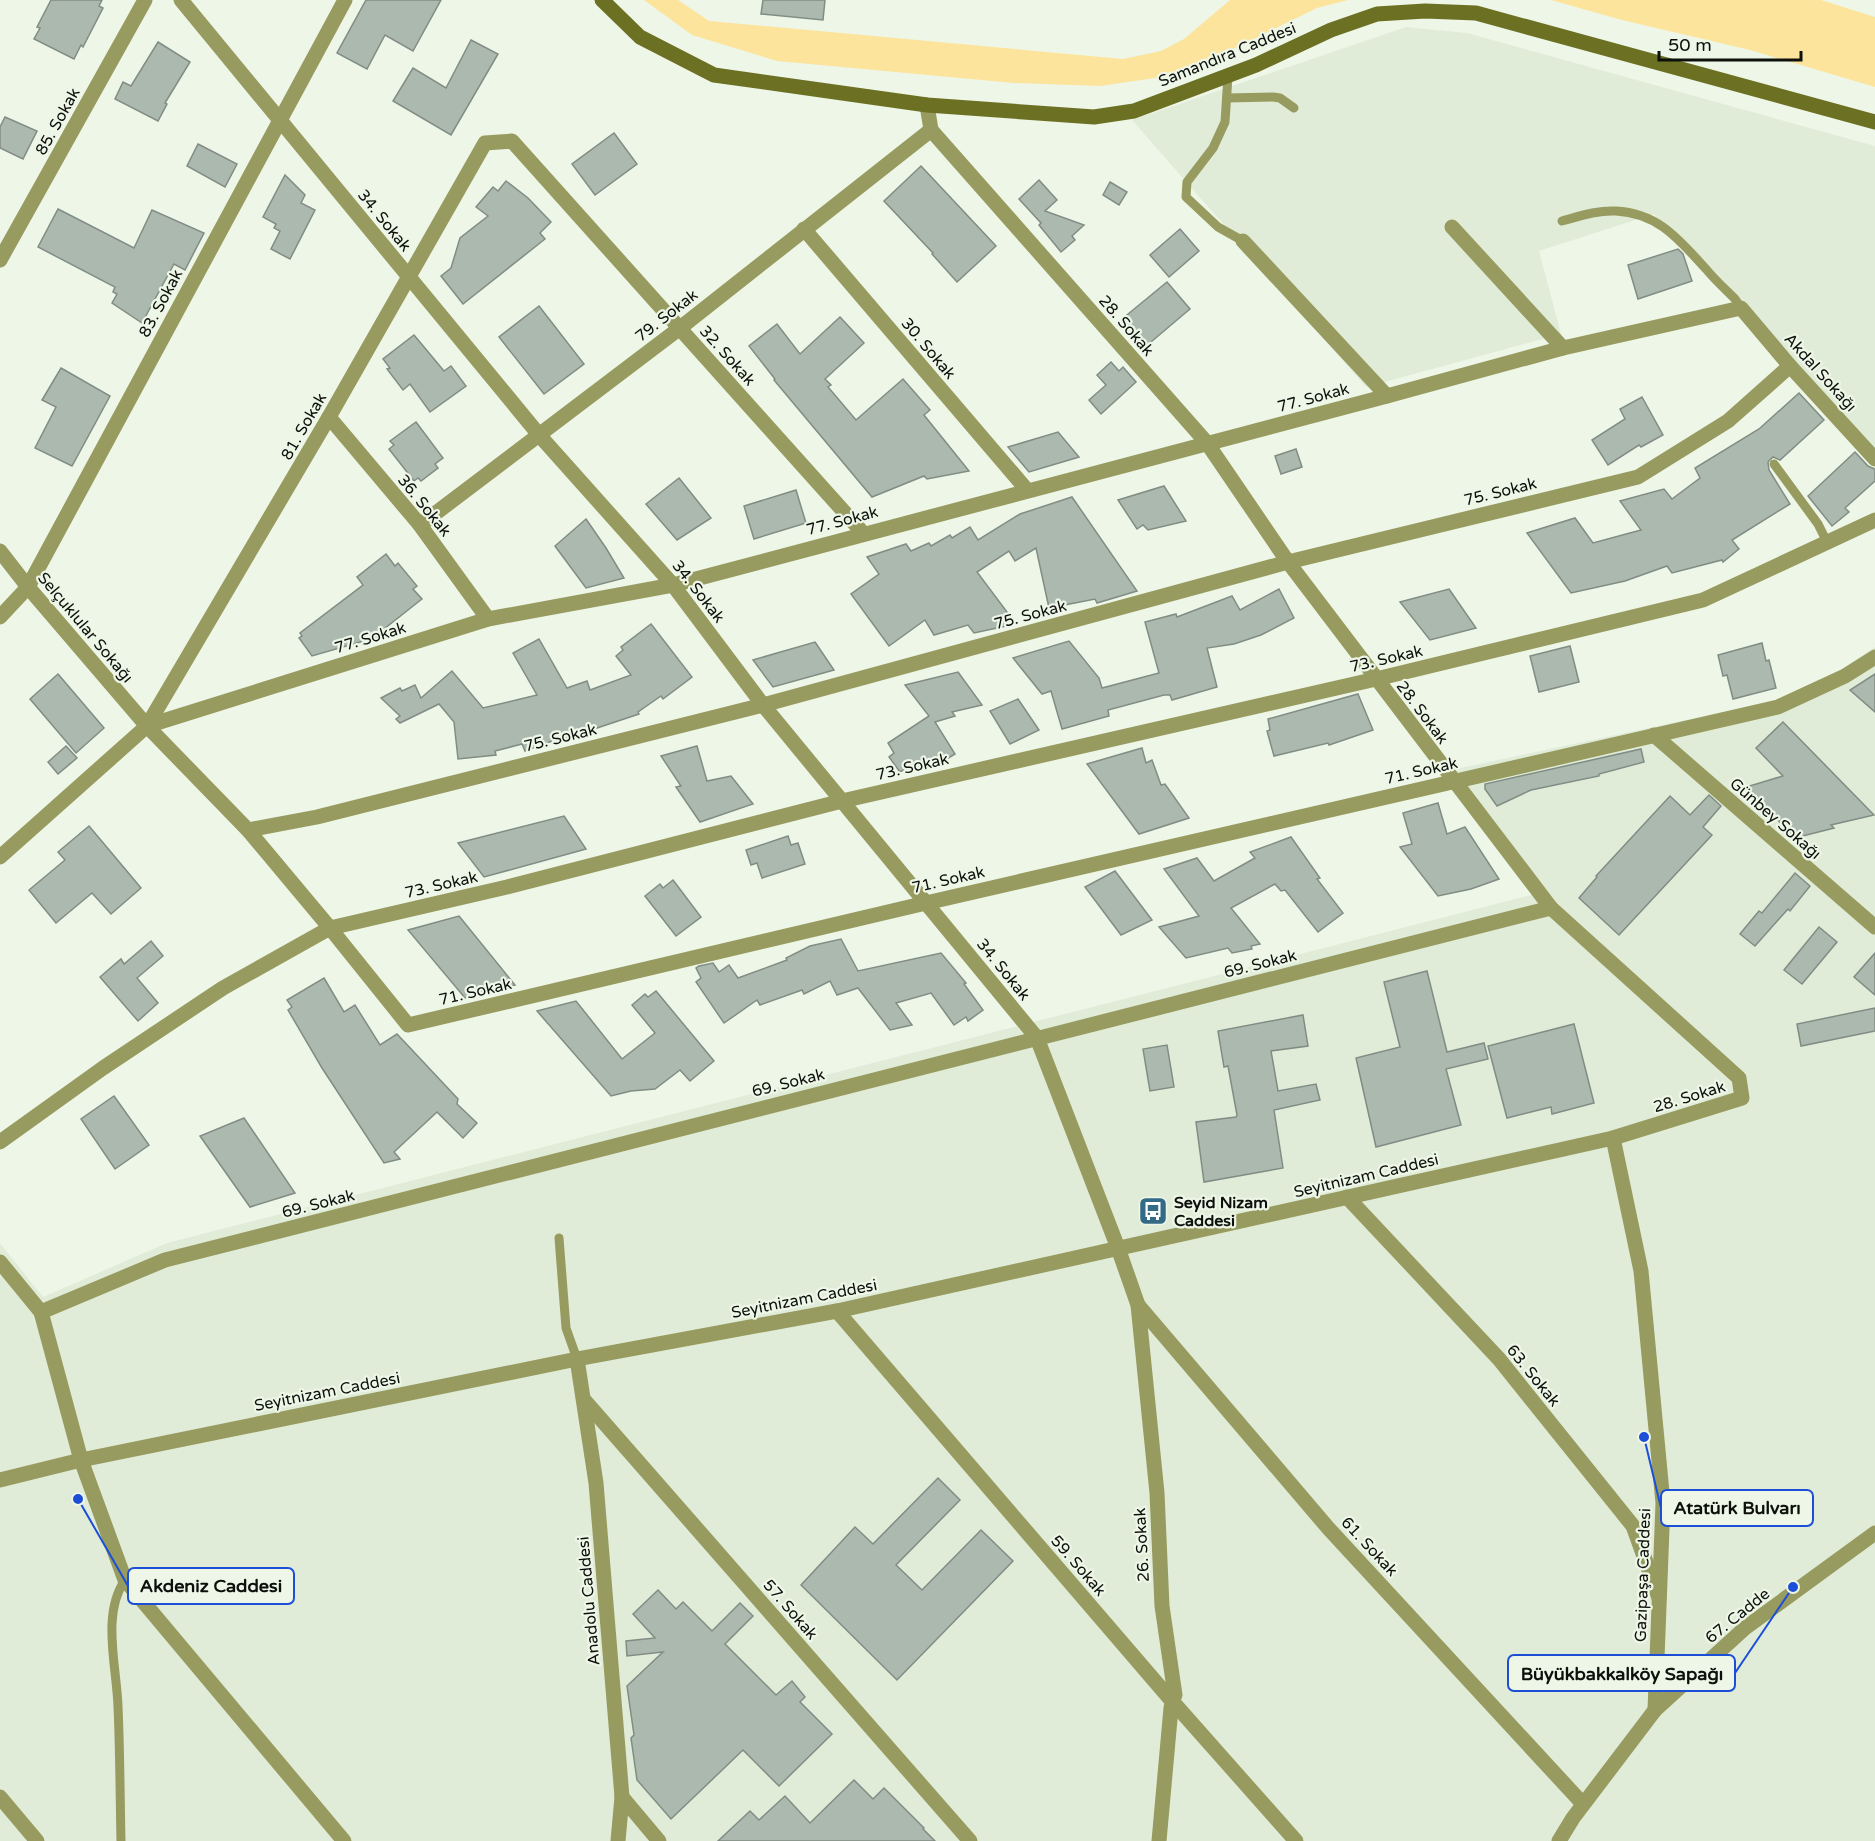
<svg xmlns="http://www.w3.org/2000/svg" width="1875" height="1841" font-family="'Varela Round',sans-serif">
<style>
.built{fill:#e0ecd8}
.green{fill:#fce49c}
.building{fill:#acb9af;stroke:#818d84;stroke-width:1.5}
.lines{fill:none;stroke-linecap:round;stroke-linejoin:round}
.service{stroke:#979b5f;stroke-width:9}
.minor{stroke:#979b5f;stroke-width:15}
.tertiary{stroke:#979b5f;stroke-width:15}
.secondary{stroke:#6c7023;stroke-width:15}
.labels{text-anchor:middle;stroke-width:4.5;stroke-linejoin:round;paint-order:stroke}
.street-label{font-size:16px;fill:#0d100b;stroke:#eef6e8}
.poi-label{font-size:16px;font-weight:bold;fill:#0d100b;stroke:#eef6e8;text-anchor:start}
.leader{fill:none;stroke:#1d4ed8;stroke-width:2}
.callout-dot{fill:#1d4ed8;stroke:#eef6e8;stroke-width:2}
.callout{fill:#eef6e8;stroke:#1d4ed8;stroke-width:2}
.callout-label{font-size:18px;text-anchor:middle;font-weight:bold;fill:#0d100b}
</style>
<rect width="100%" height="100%" fill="#eef6e8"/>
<!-- built -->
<g class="built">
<path d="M1406,27L1467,33L1875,146V462L1654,214L1539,251L1561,334L1366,387L1132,120Z"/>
<path d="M1875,647V1841H0V1243L43,1297L167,1243L1547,891L1451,770L1775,701L1839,671Z"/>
</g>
<!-- green -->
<g class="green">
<path d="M644,0H678L709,21L1123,59L1161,51L1184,39L1230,0H1348L1317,8L1227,52L1162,77L1100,86L1014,83L777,61L692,35Z"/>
<path d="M1551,0H1821L1875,17V87L1750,50L1622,20Z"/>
</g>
<!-- building -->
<g class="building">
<path d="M51,0H102L99,6L103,8L83,47L81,45L74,59L34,39L40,28L37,27Z"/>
<path d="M366,0H441L413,51L385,35L367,69L337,53Z"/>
<path d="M763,0H825L823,20L761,14Z"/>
<path d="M471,40L498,54L451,135L393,101L413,68L446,88Z"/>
<path d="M158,42L190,62L165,103L167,104L158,121L115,99L123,82L131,86Z"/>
<path d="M5,117L37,131L23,159L0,148V127Z"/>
<path d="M614,133L637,164L595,195L572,164Z"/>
<path d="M198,144L237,164L225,187L187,166Z"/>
<path d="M921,166L996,246L957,282L932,254L933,253L884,201Z"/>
<path d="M285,175L305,195L301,203L315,210L290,259L271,249L280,231L274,228L276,224L263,217Z"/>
<path d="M1039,180L1057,200L1045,211L1084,225L1072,236L1075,240L1061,252L1039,225L1041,223L1019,199Z"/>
<path d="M506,181L528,198L551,222L540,233L545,239L463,304L441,276L451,268L460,238L488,216L476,207L493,187L498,191Z"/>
<path d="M1110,182L1127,192L1119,205L1103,195Z"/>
<path d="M58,209L134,248L152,210L204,233L185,270L174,264L142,323L112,303L117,294L113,292L115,287L38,247Z"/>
<path d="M1180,229L1199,251L1169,277L1150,255Z"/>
<path d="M1678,249L1683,254L1692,281L1638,299L1628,265Z"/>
<path d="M1167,282L1190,309L1145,347L1122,319Z"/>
<path d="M539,306L584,364L544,394L499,337Z"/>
<path d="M840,317L864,343L825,379L831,385L828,387L856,420L903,379L930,410L924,415L969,471L927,479L924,476L872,497L774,380L775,379L749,346L777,324L800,354Z"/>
<path d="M414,335L444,371L451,366L466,386L430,412L410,384L403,390L387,369L390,368L383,359Z"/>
<path d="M1111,362L1119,371L1123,367L1136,382L1101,414L1089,400L1106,385L1097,375Z"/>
<path d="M61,368L110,396L72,466L35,448L56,407L42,400Z"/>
<path d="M1799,393L1824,420L1780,460L1773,457L1768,462L1769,470L1790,504L1732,540L1739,549L1723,562L1722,560L1672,573L1667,566L1625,581L1571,593L1527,533L1575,518L1593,543L1641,530L1620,501L1664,489L1672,499L1700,478L1695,468L1759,429Z"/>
<path d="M1642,397L1663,435L1641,447L1639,445L1608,465L1592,440L1625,419L1620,409Z"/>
<path d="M416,422L443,458L435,464L438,468L421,481L418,478L414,481L389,449L394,445L390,441Z"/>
<path d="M1058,432L1079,457L1029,472L1008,447Z"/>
<path d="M1296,449L1302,467L1281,474L1275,456Z"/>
<path d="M1855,452L1868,466L1875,469V481L1845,508L1849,512L1832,526L1808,496Z"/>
<path d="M679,478L711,518L677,540L646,504Z"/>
<path d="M1164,486L1186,521L1148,530L1143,525L1137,529L1118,500Z"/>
<path d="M796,490L806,523L754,539L744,506Z"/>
<path d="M1072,497L1137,591L1097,603L1095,599L1049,608L1036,548L1015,561L1009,551L977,572L1016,624L974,633L968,625L934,635L925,620L889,646L851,594L879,574L867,557L906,544L911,551L929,543L931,546L950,535L952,538L970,527L978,540L1020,514Z"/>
<path d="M586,519L606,548L624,578L586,588L555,546Z"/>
<path d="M386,554L395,566L398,563L417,586L413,589L422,599L379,633L381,636L312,656L299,638L302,636L300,633L363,585L357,577Z"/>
<path d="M1279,589L1294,618L1261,635L1234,644L1207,648L1217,687L1172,700L1170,695H1164L1108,710L1109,716L1062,729L1051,691L1042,694L1013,658L1069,641L1099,678L1102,688L1159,673L1145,622L1176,614L1177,617L1232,596L1240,610Z"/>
<path d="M1449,589L1476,628L1430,640L1400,602Z"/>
<path d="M651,624L692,677L663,699L661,696L638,712L639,714L567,738L566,736L525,751L522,744L495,751L496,755L458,759L454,722L439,704L400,723L396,719L400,716L381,698L400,688L402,691L415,685L421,698L452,671L483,708L537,695L513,653L539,639L567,688L587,681L590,690L631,675L616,656L623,650L621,647Z"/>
<path d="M815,642L834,670L773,687L753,660Z"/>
<path d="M1762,643L1766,661L1769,660L1776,688L1733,699L1727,675L1723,676L1718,655Z"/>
<path d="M1570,646L1579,682L1539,692L1530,656Z"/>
<path d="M958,672L982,705L952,712L955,716L935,722L955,754L934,767L931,761L917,770L915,767L907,772L905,769L900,772L889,757L894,753L888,743L929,716L905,685Z"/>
<path d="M58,674L104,728L76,753L30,699Z"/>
<path d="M1875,674V712L1850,690Z"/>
<path d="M1358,694L1373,730L1329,745L1328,743L1274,756L1267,731L1270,730L1268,719Z"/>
<path d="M1018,699L1039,730L1010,744L990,711Z"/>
<path d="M1783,722L1874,815L1831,825L1834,828L1795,838L1746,787L1783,776L1756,748Z"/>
<path d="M66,746L77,758L58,774L48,762Z"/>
<path d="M697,746L707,781L731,776L753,804L700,822L676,787L681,786L661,756Z"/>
<path d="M1142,748L1146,763L1152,760L1161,785L1165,784L1189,818L1139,834L1087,764Z"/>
<path d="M1641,749L1644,762L1599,774V776L1531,790L1497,806L1485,789V784Z"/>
<path d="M1709,795L1721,806L1703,827L1712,835L1619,935L1579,898L1597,877L1596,876L1670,796L1690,815Z"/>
<path d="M1438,803L1447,834L1465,827L1499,879L1471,889L1438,896L1400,847L1412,844L1403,813Z"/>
<path d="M564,816L586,849L484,877L458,843Z"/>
<path d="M89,826L141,888L111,914L92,893L56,923L29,890L65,860L58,852Z"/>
<path d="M788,836L791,845L798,843L805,864L762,878L757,863L751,865L746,850Z"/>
<path d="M1291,837L1320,878L1317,879L1343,913L1318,932L1285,890L1281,891L1275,884L1231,908L1260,944L1251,946L1252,949L1232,953L1228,948L1186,958L1159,927L1199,916L1164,869L1197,858L1214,881L1255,858L1250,852Z"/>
<path d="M1115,871L1152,920L1121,935L1085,887Z"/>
<path d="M1795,873L1810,886L1790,911L1788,909L1755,946L1740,934L1759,911L1762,913Z"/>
<path d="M673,880L701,917L676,936L645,896L660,884L663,888Z"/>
<path d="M459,916L515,985L465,998L408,930Z"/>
<path d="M1819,927L1837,942L1802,984L1784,970Z"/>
<path d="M841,939L858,971L941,953L966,983L964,984L983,1010L968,1021L966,1017L954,1025L931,993L896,1003L912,1025L890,1030L858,988L837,995L830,981L804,994L802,990L760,1005L757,1000L724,1023L696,982L701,978L696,968L699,966L713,963L719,972L729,965L738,978L787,960L786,958L810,946Z"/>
<path d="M151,941L163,956L137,978L158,1003L138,1021L100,977L121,959L124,964Z"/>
<path d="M1875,953V995L1854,977Z"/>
<path d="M1427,971L1447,1052L1484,1043L1488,1059L1446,1069L1461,1125L1376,1147L1356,1058L1400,1047L1384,982Z"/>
<path d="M324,978L344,1012L355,1005L380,1045L397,1034L458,1099L457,1104L477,1123L463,1138L437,1112L394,1152L400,1159L384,1163L322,1068L288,1010L292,1007L287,1000Z"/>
<path d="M656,991L714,1061L690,1081L680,1070L655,1089L631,1091L611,1096L537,1011L576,1001L622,1059L655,1033L632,1005L645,994L648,997Z"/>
<path d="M1875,1008V1031L1801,1046L1797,1024Z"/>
<path d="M1303,1015L1308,1046L1271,1051L1278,1091L1316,1084L1320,1100L1274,1110L1283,1168L1204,1182L1196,1122L1236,1117L1237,1115L1228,1066L1224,1067L1218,1031Z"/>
<path d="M1574,1024L1594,1103L1552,1114L1551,1107L1507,1118L1488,1046Z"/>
<path d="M1167,1045L1174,1087L1150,1091L1143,1049Z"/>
<path d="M114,1096L149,1145L115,1169L81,1119Z"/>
<path d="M244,1118L295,1193L250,1207L200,1136Z"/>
<path d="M938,1478L960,1500L896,1565L922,1590L981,1530L1013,1561L897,1680L801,1585L855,1527L873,1544Z"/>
<path d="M658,1590L676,1609L683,1602L712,1631L740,1603L753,1616L725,1644L776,1695L792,1681L805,1697L800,1702L832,1734L779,1786L743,1750L671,1819L637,1780L631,1738L634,1735L627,1686L663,1652L627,1656L626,1641L655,1638L633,1614Z"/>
<path d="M854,1780L873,1799L884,1788L924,1828L923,1829L935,1841H718L750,1811L759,1820L785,1796L810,1823Z"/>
</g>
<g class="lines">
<!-- service -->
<g class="service">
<path d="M1228,76L1225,122L1213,148L1187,182L1186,197L1218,227L1243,241"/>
<path d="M1227,98L1273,97L1280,98L1294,108"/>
<path d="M1562,221C1580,216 1598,210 1616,211C1659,213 1680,241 1706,269C1715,280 1725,289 1735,299L1741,308"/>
<path d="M1774,464L1818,524L1827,542"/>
<path d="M559,1238L566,1328L577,1359"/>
<path d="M121,1841C120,1796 120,1751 118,1707C117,1668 101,1614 125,1580"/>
</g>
<!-- minor -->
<g class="minor">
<path d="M181,0L540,436L673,585L763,705L1037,1038L1118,1248L1138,1305L1157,1493L1162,1606L1175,1695L1173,1698L1171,1708L1159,1841"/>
<path d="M927,105L931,130L1207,443L1288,562L1551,908L1739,1078L1742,1098L1613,1138"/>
<path d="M1452,227L1563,348"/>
<path d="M804,229L1027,490"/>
<path d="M1243,241L1387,396"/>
<path d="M0,260L145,0"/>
<path d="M329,417L420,525L488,619"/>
<path d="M420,525L680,328L931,130"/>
<path d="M0,551L28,587L147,726L248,830L330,928L408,1025L926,903L1778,707L1845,676L1875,657"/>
<path d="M0,617L28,587L345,0"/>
<path d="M147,726L329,417L485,143L512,141L863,533"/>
<path d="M1654,735L1875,927"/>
<path d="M248,830L317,817L763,705L1288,562L1638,477L1728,421L1790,366"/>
<path d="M0,857L147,726L488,619L673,585L1387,396L1563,348L1741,308L1790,366L1875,459"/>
<path d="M0,1142L103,1068L223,988L330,928L507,887L842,801L1376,679L1703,600L1875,520"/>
<path d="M1347,1197L1499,1359L1633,1526L1659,1598"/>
<path d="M0,1262L41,1312L81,1460L125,1580L344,1841"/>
<path d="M1138,1305L1329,1529L1583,1804"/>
<path d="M837,1311L1172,1701L1296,1841"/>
<path d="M41,1312L165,1260L1551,908"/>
<path d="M577,1359L596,1483L622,1797L618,1841"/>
<path d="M585,1401L970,1841"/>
<path d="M0,1797L37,1841"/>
<path d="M622,1797L659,1841"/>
</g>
<!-- tertiary -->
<g class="tertiary">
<path d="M0,1480L81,1460L577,1359L837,1311L1613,1138L1641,1271L1663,1503L1655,1710"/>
<path d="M1559,1841L1573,1818L1655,1710L1745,1628L1875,1533"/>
</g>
<!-- secondary -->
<path class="secondary" d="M602,0L640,37L714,75L927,105L1094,117L1134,111L1256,65L1331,30L1377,14L1425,11L1476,13L1875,122"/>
</g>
<!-- icons -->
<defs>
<g id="bus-square" transform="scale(1.5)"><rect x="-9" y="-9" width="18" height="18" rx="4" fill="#336a85" stroke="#eef6e8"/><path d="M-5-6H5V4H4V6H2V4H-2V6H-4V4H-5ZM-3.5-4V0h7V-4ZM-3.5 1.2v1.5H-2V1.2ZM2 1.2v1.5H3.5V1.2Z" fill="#fff"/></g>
</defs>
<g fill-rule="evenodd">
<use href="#bus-square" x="1153" y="1211"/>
</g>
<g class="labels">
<!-- street labels -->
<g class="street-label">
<text transform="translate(1227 54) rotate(-22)" y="6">Samandıra Caddesi</text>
<text transform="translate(57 121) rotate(-61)" y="6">85. Sokak</text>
<text transform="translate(385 220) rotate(51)" y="6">34. Sokak</text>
<text transform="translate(160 303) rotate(-62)" y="6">83. Sokak</text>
<text transform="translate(666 315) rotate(-38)" y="6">79. Sokak</text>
<text transform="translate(1127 325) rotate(49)" y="6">28. Sokak</text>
<text transform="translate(929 348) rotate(50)" y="6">30. Sokak</text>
<text transform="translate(728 355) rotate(48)" y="6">32. Sokak</text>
<text transform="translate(1821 372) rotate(48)" y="6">Akdal Sokağı</text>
<text transform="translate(1313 397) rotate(-15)" y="6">77. Sokak</text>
<text transform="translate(303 426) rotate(-60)" y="6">81. Sokak</text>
<text transform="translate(1500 491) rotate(-14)" y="6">75. Sokak</text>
<text transform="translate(425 505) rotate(51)" y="6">36. Sokak</text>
<text transform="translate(842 520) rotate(-15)" y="6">77. Sokak</text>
<text transform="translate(699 591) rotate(52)" y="6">34. Sokak</text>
<text transform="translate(1030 614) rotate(-15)" y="6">75. Sokak</text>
<text transform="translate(86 627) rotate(50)" y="6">Selçuklular Sokağı</text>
<text transform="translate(370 637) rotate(-17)" y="6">77. Sokak</text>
<text transform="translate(1386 658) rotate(-13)" y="6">73. Sokak</text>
<text transform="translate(1423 712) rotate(53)" y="6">28. Sokak</text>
<text transform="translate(560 737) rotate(-14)" y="6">75. Sokak</text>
<text transform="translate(912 766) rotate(-13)" y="6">73. Sokak</text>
<text transform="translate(1421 770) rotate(-13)" y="6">71. Sokak</text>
<text transform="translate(1776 818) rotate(41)" y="6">Günbey Sokağı</text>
<text transform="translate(948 879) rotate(-13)" y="6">71. Sokak</text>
<text transform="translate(441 884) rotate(-13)" y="6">73. Sokak</text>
<text transform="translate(1260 963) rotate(-14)" y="6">69. Sokak</text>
<text transform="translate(1004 969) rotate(51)" y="6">34. Sokak</text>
<text transform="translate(475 991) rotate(-13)" y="6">71. Sokak</text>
<text transform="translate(788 1082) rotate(-14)" y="6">69. Sokak</text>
<text transform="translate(1689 1096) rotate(-17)" y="6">28. Sokak</text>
<text transform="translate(1366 1175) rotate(-13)" y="6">Seyitnizam Caddesi</text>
<text transform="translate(318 1203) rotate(-14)" y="6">69. Sokak</text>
<text transform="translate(804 1298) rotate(-11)" y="6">Seyitnizam Caddesi</text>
<text transform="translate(1534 1375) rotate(51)" y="6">63. Sokak</text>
<text transform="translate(327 1391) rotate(-11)" y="6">Seyitnizam Caddesi</text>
<text transform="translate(1141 1545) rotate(-93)" y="6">26. Sokak</text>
<text transform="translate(1370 1546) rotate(47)" y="6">61. Sokak</text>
<text transform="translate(1079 1565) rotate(49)" y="6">59. Sokak</text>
<text transform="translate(1642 1575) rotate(-88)" y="6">Gazipaşa Caddesi</text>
<text transform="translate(588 1601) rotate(-95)" y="6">Anadolu Caddesi</text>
<text transform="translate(791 1609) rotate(49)" y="6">57. Sokak</text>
<text transform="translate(1737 1615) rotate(-39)" y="6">67. Cadde</text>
</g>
<!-- poi labels -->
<g class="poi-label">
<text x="1174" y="1208">Seyid Nizam<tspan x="1174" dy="18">Caddesi</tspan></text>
</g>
</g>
<!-- callouts -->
<path class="leader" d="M1644 1437L1661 1508M78 1499L128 1586M1793 1587L1735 1673"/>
<g class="callout-dot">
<circle cx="1644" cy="1437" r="6"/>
<circle cx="78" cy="1499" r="6"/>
<circle cx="1793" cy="1587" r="6"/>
</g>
<g class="callout">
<rect x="1661" y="1490" width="152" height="36" rx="6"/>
<rect x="128" y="1568" width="166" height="36" rx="6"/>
<rect x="1508" y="1655" width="227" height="36" rx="6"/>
</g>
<g class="callout-label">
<text x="1737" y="1514">Atatürk Bulvarı</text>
<text x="211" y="1592">Akdeniz Caddesi</text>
<text x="1622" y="1680">Büyükbakkalköy Sapağı</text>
</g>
<!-- scale -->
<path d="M1659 51v9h142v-9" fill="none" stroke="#0d100b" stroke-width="3"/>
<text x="1668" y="51" font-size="18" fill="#0d100b" stroke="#eef6e8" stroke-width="4.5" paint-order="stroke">50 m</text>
</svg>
